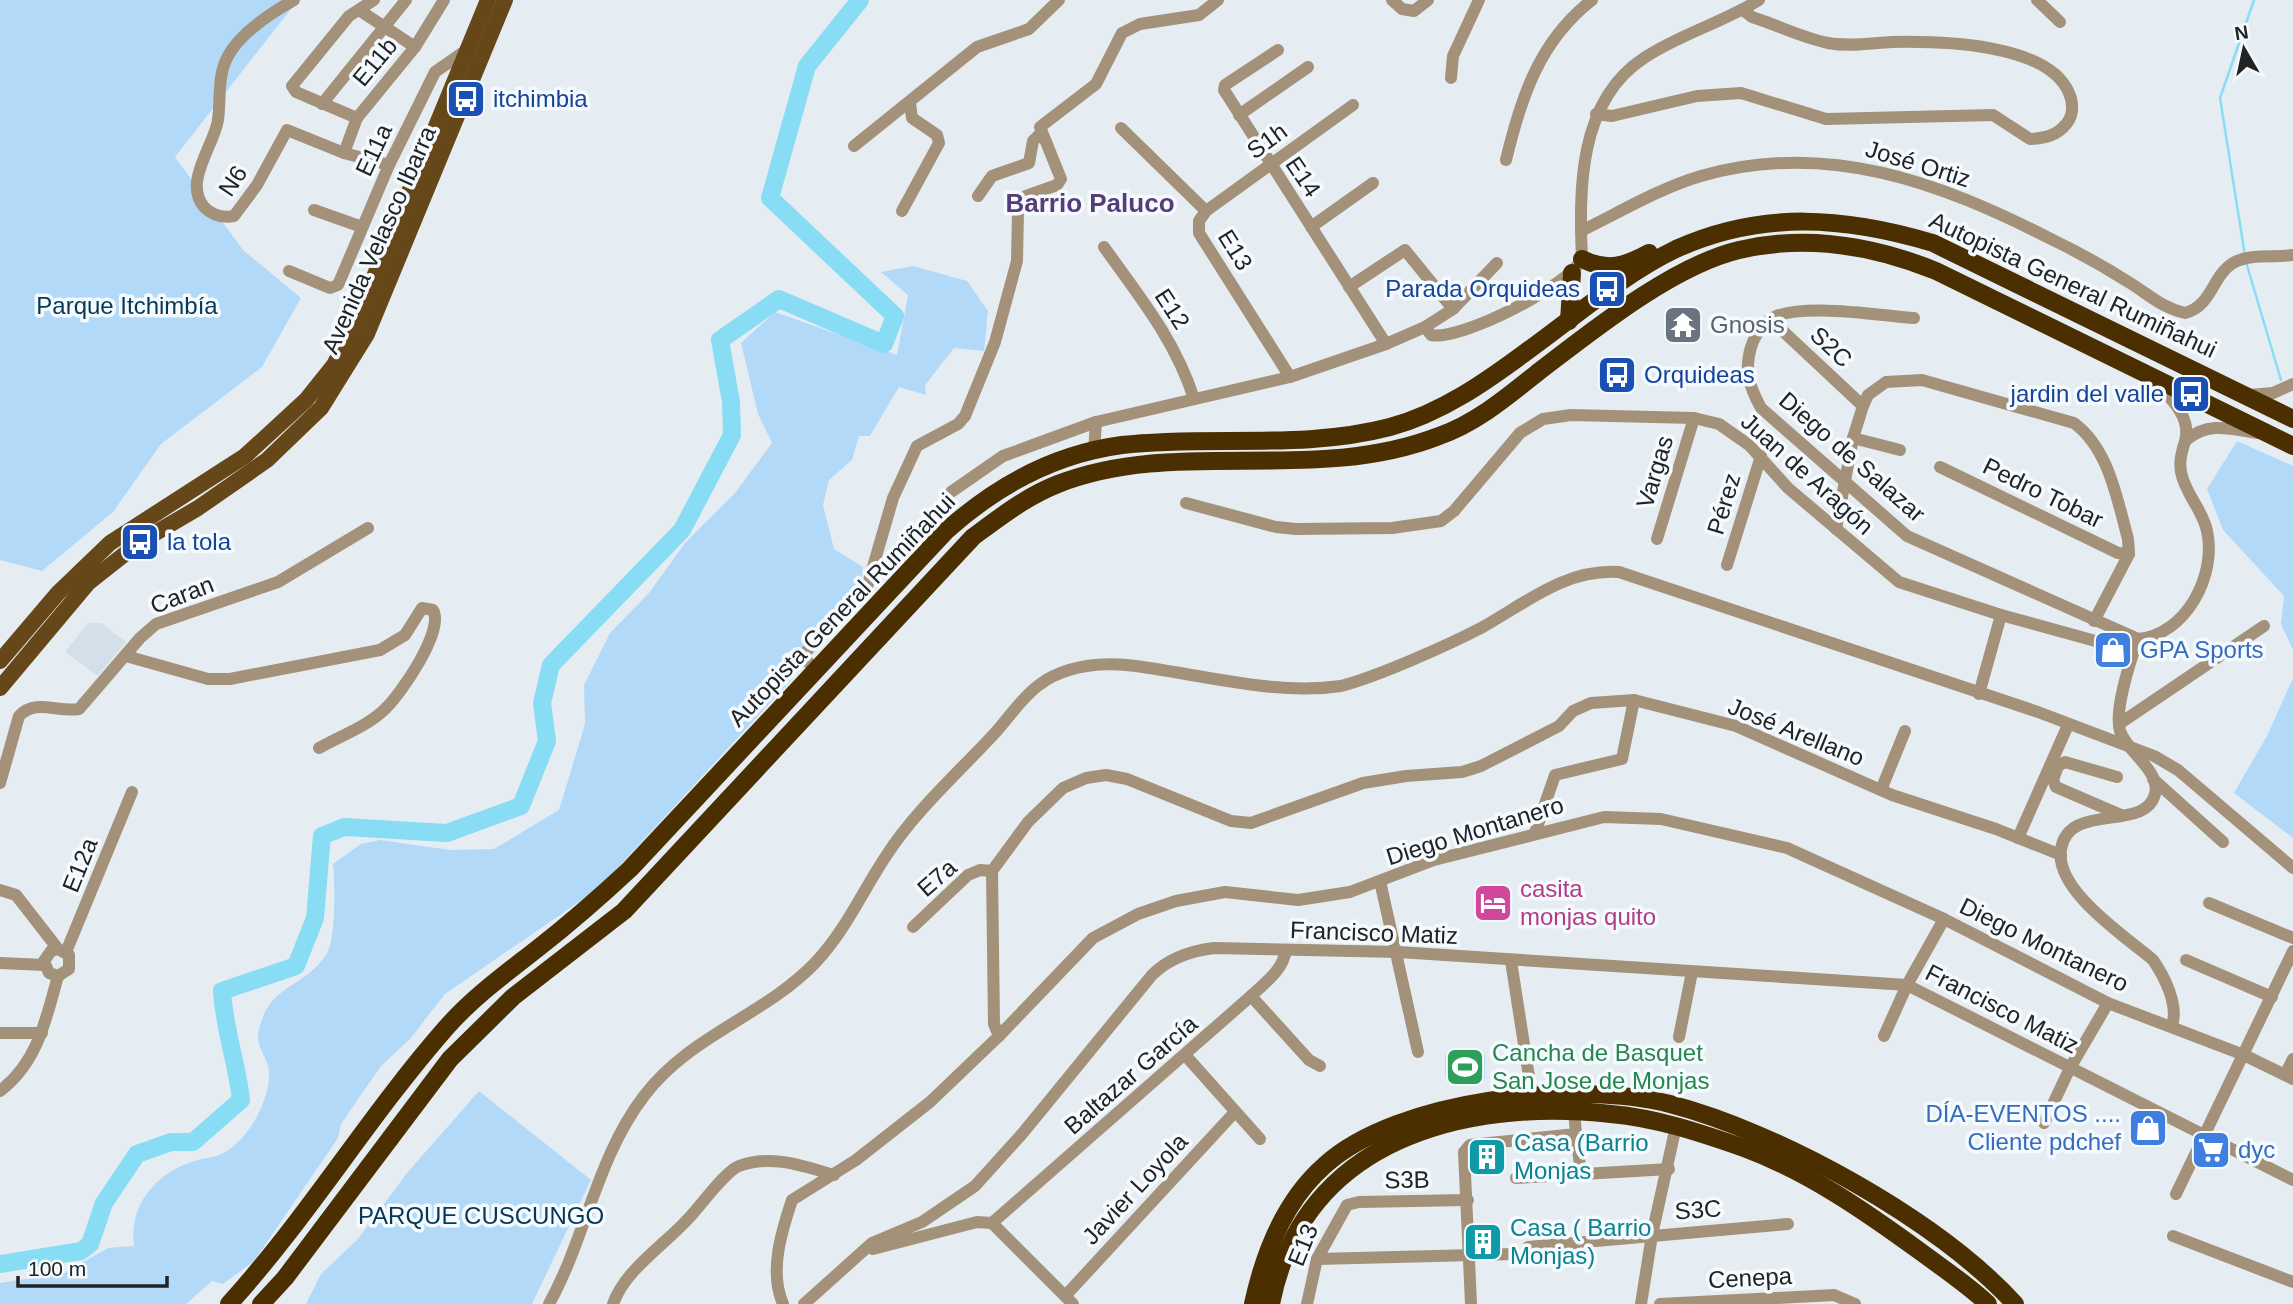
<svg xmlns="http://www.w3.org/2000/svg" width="2293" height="1304" font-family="Helvetica,sans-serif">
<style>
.built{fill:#d3e0ea}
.green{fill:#b2d9f8}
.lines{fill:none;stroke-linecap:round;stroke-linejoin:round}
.stream{stroke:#88ddf4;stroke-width:2.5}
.river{stroke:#88ddf4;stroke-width:18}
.minor{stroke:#a3917a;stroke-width:12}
.major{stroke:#664719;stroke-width:16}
.highway{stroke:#4b2f00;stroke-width:18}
.labels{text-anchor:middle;stroke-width:7;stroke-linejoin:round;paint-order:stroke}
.street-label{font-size:24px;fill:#212325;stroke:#f5fafe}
.transit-label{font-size:24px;fill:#164399;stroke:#f5fafe;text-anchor:start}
.park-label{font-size:24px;fill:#063754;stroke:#f5fafe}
.worship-label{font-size:24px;fill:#5b616d;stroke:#f5fafe;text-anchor:start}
.shop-label{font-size:24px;fill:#366cbe;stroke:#f5fafe;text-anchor:start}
.hotel-label{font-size:24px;fill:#b23c85;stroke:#f5fafe;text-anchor:start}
.leisure-label{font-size:24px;fill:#27864d;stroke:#f5fafe;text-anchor:start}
.culture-label{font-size:24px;fill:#0d838f;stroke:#f5fafe;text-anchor:start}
.neighbourhood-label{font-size:26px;font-weight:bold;fill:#573d78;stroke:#f5fafe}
</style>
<rect width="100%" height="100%" fill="#e6edf2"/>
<!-- built -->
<path class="built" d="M88,623H101L126,642L98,676L65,652Z"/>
<!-- green -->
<g class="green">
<path d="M0,0H298L175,157L243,250L301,298L262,367L161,444L113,512L42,571L0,560Z"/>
<path d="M913,266L967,281L988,311L984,351L954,348L925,385L926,395L899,387L870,436H859L852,460L829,480L823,505L834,549L863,567L861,586L803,647L785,653L793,678L599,888L445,994L410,1039L381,1066L341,1124L338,1138L254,1261L223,1284L212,1281L186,1304H0V1283L64,1273L108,1248L134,1246C129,1209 151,1178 186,1164C208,1155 219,1161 238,1142C255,1126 271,1094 269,1071C268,1059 257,1047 258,1036C265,983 306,989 327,953C336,938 335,882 333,864L361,844L380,840L450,850L494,849L559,810L585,724L584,685L610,633L649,593L685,543L735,493L772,443L758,414L741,343L775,312L897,355L908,295L881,272Z"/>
<path d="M2237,441L2293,466V650L2281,624L2284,596L2223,530L2207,489Z"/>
<path d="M2293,678V838L2234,793L2267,736Z"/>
<path d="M1445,1055H1485V1079L1445,1078Z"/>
<path d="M479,1091L591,1180L532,1304H306L321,1274L358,1239L407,1173Z"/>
</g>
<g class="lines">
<!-- stream -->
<g class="stream">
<path d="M2245,256L2220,98L2254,0"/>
<path d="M2246,262L2281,380"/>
</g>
<!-- river -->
<path class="river" d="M0,1264L81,1251L90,1244L104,1203L137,1154L171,1142H193L241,1100C237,1063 224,1028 222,991L296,966L315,918L322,836L344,827L447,833L521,806L547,741L542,703L551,665L682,530L732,435L731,402L720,340L779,299L884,344L895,316L770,198L807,66L860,0"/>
<!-- minor -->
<g class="minor">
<path d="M294,0C271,13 240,33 228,56C217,76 221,98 218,120C214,146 183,182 204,207C212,215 223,218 234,216L257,185L287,130L344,153L389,165"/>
<path d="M1392,0L1402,9L1414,11L1428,0"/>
<path d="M2037,0L2060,22"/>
<path d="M359,10L415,47"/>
<path d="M1278,50L1225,85L1224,90L1386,344"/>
<path d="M1451,78L1453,56L1479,0"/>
<path d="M322,104L406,0"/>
<path d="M1596,114L1612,116L1697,96L1741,93L1826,119L1993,115L2030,139C2045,138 2057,136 2067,123C2074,114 2073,102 2069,93C2048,43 1940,41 1892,42C1872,43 1849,47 1828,43C1803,38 1777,25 1752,17L1743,10"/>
<path d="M1239,115L1308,67"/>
<path d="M357,118L296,92L292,86L349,16L374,0"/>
<path d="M1121,128L1206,211"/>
<path d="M854,146L977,47L1029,29L1059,0"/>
<path d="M344,153L357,118L415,47L444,0"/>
<path d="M1506,160C1521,98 1539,41 1592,0"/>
<path d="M978,196L992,176L1029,163L1033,141L1040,134"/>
<path d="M314,210L362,227"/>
<path d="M902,211L939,143L937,135L912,118L910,103"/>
<path d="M1311,227L1373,183"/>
<path d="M1581,231C1620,212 1660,188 1701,176C1827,140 1939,182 2051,239C2078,252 2105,267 2130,283C2148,294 2162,308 2185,313C2212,306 2212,276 2233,263C2250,253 2274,258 2293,255"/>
<path d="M1104,247C1139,296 1176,341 1194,399"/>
<path d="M289,271L330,288L338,285L389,165L435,72L468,49"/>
<path d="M1349,287L1405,250L1453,309"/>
<path d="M1914,318C1882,316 1795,301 1769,320C1761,326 1754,337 1751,347C1744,371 1749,386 1761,408L1907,536L2138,639C2186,635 2217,575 2207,531C2203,510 2185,494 2181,472C2179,460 2182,452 2185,441C2192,417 2170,398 2156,382"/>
<path d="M1770,319L1863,406"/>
<path d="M1425,327L1431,335C1461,341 1568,286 1582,259C1579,190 1578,101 1644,58C1680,34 1722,23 1759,0"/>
<path d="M1290,377L1199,233V221L1206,211L1353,105"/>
<path d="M2249,395L2273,393L2293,384"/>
<path d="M1853,438L1900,450"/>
<path d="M2186,440C2209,421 2231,429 2258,433"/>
<path d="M1094,451L1096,422"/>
<path d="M1940,467L2118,553L2129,554"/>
<path d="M951,492L1003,456L1096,422L1290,377L1386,344L1425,327L1453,309L1497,263"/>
<path d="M1186,503L1276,527L1296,529L1392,528L1441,521L1454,511L1520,433L1543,419L1571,415L1694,418L1719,424L1749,445L1788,488L1899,582L2001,615L2110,645L2135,648"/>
<path d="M1836,529L1853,438L1863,406L1868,395L1886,382L1922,380L2074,423C2109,449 2117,499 2128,539L2129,554L2094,621"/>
<path d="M1657,539L1694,418"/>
<path d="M1727,565L1761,456"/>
<path d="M2137,642C2130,662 2114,711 2120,731C2127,752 2161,771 2155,794C2145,833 2069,801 2061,849C2054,890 2126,937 2153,960C2164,976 2179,1005 2172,1025"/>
<path d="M126,656L208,679H230L380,650L405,635L422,608L433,610C445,630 401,694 385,709C368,726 340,736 319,748"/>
<path d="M817,671L804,658V654L868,584L893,498L917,446L958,424L965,416L995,342L1017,261L1018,209L1026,196L1057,185L1061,179L1040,127L1096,84L1122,33L1140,24L1199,15L1218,0"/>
<path d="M1979,694L2001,615"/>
<path d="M2119,724L2264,626"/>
<path d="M2117,777L2065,762L2058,766L2053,780L2056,787L2121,815"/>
<path d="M2153,779L2223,842"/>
<path d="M0,783L19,716C36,698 57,713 79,709L140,638L156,624L278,582L368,528"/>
<path d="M1881,790L1905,731"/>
<path d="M1535,833L1555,775L1622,759L1634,700"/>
<path d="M2018,838L2068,725"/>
<path d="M1380,881L1418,1052"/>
<path d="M0,890L16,895L58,949L69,955V969L58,976L49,973L44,961L51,951L58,949"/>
<path d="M2209,903L2293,938"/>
<path d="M913,927L968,875L980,870L992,871"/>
<path d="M66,952L132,792"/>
<path d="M2186,960L2272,997"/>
<path d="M1511,961L1532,1096"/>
<path d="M0,963L45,965"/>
<path d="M1251,996L1309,1060L1320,1066"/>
<path d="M0,1033H42"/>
<path d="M999,1036L994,1024L992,871L1028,822L1063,788L1086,778L1106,775L1127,779L1231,821L1251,823L1363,783L1406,776L1462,772L1481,766L1559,726L1573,711L1591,703L1634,700L1736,726L1892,795L1996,829L2061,855"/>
<path d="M1884,1036L1907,985L1944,919"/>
<path d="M1679,1037L1692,972"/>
<path d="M1186,1056L1260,1139"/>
<path d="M2285,1075L2293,1059"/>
<path d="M0,1091C38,1062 46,1019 58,976"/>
<path d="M2044,1123L2070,1068L2108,1003"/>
<path d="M1576,1134L1581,1173"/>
<path d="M1516,1178L1669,1169"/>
<path d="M2176,1194L2293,951"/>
<path d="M992,1223L1251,996C1266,982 1283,970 1286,950"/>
<path d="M2173,1236L2293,1282"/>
<path d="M1528,1247L1788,1224"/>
<path d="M873,1249L977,1222L992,1223L1073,1304"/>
<path d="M1317,1259L1514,1254"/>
<path d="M1067,1294L1234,1113"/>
<path d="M549,1304C586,1237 597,1157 644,1096C690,1035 764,1016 815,963C846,930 862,892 886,856C915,811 958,773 994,734C1009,718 1021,698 1039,685C1048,678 1059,673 1069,670C1104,659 1139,666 1174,672C1229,681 1286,694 1341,686C1379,676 1446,646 1481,628C1526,603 1564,569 1619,572L2038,712L2154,756L2178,770L2293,868"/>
<path d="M613,1304C625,1270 663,1246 687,1220C700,1207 724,1172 739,1166C771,1154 803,1166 834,1175"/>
<path d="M783,1304C769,1272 781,1233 792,1200L856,1160L930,1102L999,1036L1093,938L1138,914L1176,901L1225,892L1298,900L1350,892L1434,860L1604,817L1661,819L1787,848L1944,919L2108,1003L2244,1055L2293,1079"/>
<path d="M804,1304L872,1243L922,1222L975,1186L1022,1134L1152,975C1169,958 1190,951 1214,948L1398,952L1907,985L2293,1180"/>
<path d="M1307,1304L1317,1259L1347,1205L1359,1202L1468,1200"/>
<path d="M1471,1304L1464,1152L1470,1145L1576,1134L1574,1111"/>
<path d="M1641,1304L1652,1235L1676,1126"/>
<path d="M1660,1304L1834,1295L1855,1304"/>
</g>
<!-- major -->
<g class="major">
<path d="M0,661L58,593L110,543L245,456L306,400L334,365L355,323L488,0"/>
<path d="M0,688L88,583L140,542L198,508L267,460L321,408L367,334L505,0"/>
</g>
<!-- highway -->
<g class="highway">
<path d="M1582,259C1608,272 1625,266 1649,253"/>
<path d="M1569,321L1572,273"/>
<path d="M229,1304C308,1217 368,1117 445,1029C472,998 505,974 537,949C569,924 600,897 630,869L946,531C995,487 1054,454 1122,445C1211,435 1302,450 1390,427C1442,413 1487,381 1530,349C1577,315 1624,274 1676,249C1762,210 1846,217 1933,243L2293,419"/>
<path d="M261,1304L285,1278L450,1059L513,997L624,911L973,537C1000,517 1027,496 1058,484C1178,437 1313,485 1439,436C1476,423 1507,397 1537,373C1592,331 1672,266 1739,250C1807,234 1872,245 1936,271L2293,446"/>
<path d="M1253,1304C1264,1253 1285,1200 1325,1165C1398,1099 1577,1080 1670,1104C1781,1133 1938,1220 2015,1304"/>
<path d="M1271,1304C1303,1139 1464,1098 1611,1114C1657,1118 1701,1133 1744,1148C1809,1172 1866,1212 1921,1252C1944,1269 1968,1285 1988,1304"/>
</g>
</g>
<!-- icons -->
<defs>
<g id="bus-square" transform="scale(2.0125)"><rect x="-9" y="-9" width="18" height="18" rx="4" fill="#1a4fb4" stroke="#f5fafe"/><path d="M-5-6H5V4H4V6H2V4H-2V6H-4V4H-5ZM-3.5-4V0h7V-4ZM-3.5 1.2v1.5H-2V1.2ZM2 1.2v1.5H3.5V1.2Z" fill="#fff"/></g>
<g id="temple-square" transform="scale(2.0125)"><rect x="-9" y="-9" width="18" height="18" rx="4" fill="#6b7280" stroke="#f5fafe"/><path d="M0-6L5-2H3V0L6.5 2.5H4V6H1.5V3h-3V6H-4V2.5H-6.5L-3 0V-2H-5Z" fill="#fff"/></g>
<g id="shop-square" transform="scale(2.0125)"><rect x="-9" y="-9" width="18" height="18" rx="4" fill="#3f7fe0" stroke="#f5fafe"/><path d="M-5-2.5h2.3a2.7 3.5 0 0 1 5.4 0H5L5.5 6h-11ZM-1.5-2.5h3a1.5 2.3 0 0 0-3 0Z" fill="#fff"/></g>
<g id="hotel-square" transform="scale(2.0125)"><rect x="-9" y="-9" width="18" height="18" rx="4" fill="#d1479c" stroke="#f5fafe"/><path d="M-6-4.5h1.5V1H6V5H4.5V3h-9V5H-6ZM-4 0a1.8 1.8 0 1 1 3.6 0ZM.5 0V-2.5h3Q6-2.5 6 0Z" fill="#fff"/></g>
<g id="stadium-square" transform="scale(2.0125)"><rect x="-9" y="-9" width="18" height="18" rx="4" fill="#2e9e5b" stroke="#f5fafe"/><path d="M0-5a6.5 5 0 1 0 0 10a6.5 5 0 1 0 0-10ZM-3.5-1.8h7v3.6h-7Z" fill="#fff"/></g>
<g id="supermarket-square" transform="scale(2.0125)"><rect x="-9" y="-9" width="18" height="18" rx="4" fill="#3f7fe0" stroke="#f5fafe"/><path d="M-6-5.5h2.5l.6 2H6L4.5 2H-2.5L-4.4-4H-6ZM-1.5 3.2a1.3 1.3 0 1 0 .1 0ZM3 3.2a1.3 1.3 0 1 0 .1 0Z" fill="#fff"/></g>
<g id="building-square" transform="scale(2.0125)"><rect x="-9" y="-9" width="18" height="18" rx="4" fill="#0f9aa8" stroke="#f5fafe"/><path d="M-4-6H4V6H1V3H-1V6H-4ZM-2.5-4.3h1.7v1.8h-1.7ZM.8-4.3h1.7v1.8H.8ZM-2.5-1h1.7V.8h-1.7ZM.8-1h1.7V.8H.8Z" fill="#fff"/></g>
</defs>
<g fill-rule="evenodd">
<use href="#bus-square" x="466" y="99"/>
<use href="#bus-square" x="1607" y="289"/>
<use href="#temple-square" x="1683" y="325"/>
<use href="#bus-square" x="1617" y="375"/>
<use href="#bus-square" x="2191" y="394"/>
<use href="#bus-square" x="140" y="542"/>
<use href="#shop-square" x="2113" y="650"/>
<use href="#hotel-square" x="1493" y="903"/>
<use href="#stadium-square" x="1465" y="1067"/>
<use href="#shop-square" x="2148" y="1128"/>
<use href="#supermarket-square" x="2211" y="1150"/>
<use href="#building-square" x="1487" y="1157"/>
<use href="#building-square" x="1483" y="1242"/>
</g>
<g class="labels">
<!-- street labels -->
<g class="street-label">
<text transform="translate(375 62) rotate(-50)" y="8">E11b</text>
<text transform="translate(1267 141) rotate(-36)" y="8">S1h</text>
<text transform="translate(374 150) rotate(-65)" y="8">E11a</text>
<text transform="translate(1918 164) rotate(17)" y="8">José Ortiz</text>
<text transform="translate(1303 177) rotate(56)" y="8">E14</text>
<text transform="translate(233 181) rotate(-56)" y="8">N6</text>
<text transform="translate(379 240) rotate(-66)" y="8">Avenida Velasco Ibarra</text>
<text transform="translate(1235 250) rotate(58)" y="8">E13</text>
<text transform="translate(2073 285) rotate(25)" y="8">Autopista General Rumiñahui</text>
<text transform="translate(1172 309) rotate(57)" y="8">E12</text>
<text transform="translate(1831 347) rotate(43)" y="8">S2C</text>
<text transform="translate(1852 457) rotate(41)" y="8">Diego de Salazar</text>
<text transform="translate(1655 472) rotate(-73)" y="8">Vargas</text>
<text transform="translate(1807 474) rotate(42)" y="8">Juan de Aragón</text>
<text transform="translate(2043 493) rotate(26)" y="8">Pedro Tobar</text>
<text transform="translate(1724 504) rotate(-73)" y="8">Pérez</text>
<text transform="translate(182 595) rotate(-21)" y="8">Caran</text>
<text transform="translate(842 610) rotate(-46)" y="8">Autopista General Rumiñahui</text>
<text transform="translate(1796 732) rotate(22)" y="8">José Arellano</text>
<text transform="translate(1475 831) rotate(-17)" y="8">Diego Montanero</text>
<text transform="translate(80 865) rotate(-68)" y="8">E12a</text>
<text transform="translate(937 878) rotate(-41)" y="8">E7a</text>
<text transform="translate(1374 933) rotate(2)" y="8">Francisco Matiz</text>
<text transform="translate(2044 945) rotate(26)" y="8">Diego Montanero</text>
<text transform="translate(2002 1009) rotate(27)" y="8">Francisco Matiz</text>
<text transform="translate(1131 1075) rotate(-41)" y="8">Baltazar García</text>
<text transform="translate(1407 1180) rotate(-1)" y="8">S3B</text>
<text transform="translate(1135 1189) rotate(-47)" y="8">Javier Loyola</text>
<text transform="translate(1698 1210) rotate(-4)" y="8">S3C</text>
<text transform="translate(1303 1245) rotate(-68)" y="8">E13</text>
<text transform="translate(1750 1278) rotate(-3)" y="8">Cenepa</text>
</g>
<!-- transit labels -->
<g class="transit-label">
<text x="493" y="107">itchimbia</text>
<text x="1580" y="297" text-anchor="end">Parada Orquideas</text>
<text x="1644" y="383">Orquideas</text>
<text x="2164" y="402" text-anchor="end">jardin del valle</text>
<text x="167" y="550">la tola</text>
</g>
<!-- park labels -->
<g class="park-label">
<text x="127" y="314">Parque Itchimbía</text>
<text x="481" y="1224">PARQUE CUSCUNGO</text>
</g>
<!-- worship labels -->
<g class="worship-label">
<text x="1710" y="333">Gnosis</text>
</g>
<!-- shop labels -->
<g class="shop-label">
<text x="2140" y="658">GPA Sports</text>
<text x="2121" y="1122" text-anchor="end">DÍA-EVENTOS ....<tspan x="2121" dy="28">Cliente pdchef</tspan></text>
<text x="2238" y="1158">dyc</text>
</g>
<!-- hotel labels -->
<g class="hotel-label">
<text x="1520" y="897">casita<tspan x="1520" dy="28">monjas quito</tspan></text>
</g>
<!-- leisure labels -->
<g class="leisure-label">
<text x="1492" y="1061">Cancha de Basquet<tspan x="1492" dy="28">San Jose de Monjas</tspan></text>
</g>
<!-- culture labels -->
<g class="culture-label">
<text x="1514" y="1151">Casa (Barrio<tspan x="1514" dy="28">Monjas</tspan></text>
<text x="1510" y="1236">Casa ( Barrio<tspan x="1510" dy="28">Monjas)</tspan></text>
</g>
<!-- neighbourhood labels -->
<g class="neighbourhood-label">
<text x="1090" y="212">Barrio Paluco</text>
</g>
</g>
<!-- north arrow -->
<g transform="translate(2244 49) rotate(351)" stroke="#f5fafe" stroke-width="5" paint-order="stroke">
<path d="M0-5L12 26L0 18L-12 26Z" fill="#212325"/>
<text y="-10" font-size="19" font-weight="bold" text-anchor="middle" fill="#212325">N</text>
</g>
<!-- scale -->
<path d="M18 1276v10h149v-10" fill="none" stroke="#212325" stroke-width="3.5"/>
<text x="28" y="1276" font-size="21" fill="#212325" stroke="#f5fafe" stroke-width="5" paint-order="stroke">100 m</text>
</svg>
